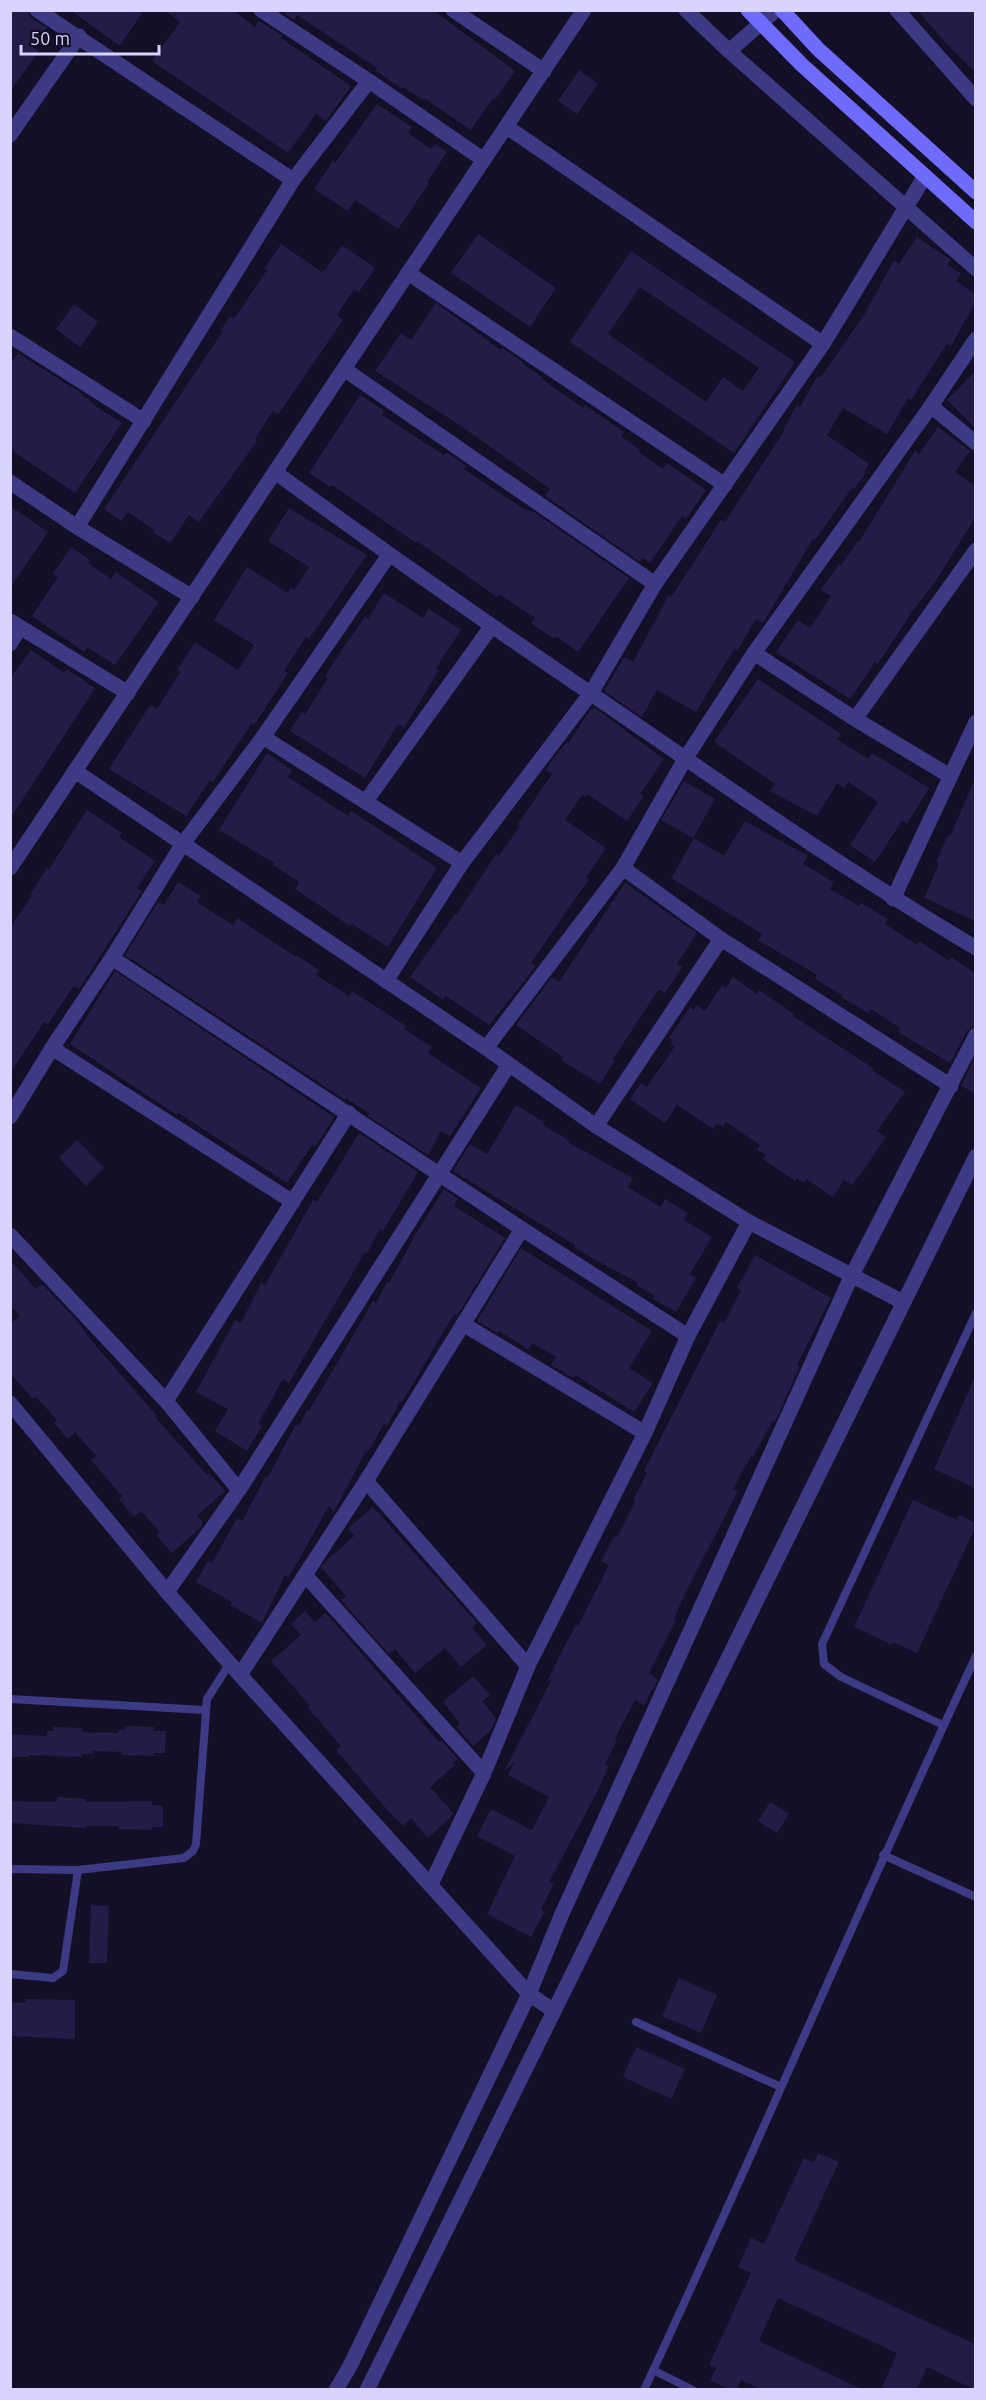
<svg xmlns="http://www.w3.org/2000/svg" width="986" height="2400" font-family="Ubuntu,sans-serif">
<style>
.building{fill:#241b47;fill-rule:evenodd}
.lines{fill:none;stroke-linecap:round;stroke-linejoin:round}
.service{stroke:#3d3a85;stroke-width:8}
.minor{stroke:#3d3a85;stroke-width:15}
.tertiary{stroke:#3d3a85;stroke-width:15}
.secondary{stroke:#6f6bff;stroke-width:15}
</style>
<rect width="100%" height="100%" fill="#130f26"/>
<!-- building -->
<g class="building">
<path d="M10,10H27L31,18L47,28L33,47L39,51L10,91Z"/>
<path d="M70,10H144L120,46Z"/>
<path d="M164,10H233L255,27L259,21L283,36L281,38L351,86L326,121L316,114L288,153L152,61L180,22Z"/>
<path d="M280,10H433L515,71L495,100L493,98L471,130L424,98L423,100L403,87L402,89L375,70L377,68L297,15L294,20Z"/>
<path d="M917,10H975V72L944,41Z"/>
<path d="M579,70L598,84L577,114L558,101Z"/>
<path d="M377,104L412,127L408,133L431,149L435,144L447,152L427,182L429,183L398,229L355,200L348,211L314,189L333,161L335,163Z"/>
<path d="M478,234L556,288L530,327L451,273Z"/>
<path d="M917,237L951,260L947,265L961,273L956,281L975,294V303L951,346L947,344L911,400L908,398L887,434L843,408L827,435L869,464L864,472L866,473L854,489L852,488L815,540L813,539L763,623L756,619L737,651L734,649L696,712L657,690L642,717L604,691L624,657L633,662L669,595L671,597L721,520L725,522L784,431L783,430L797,405L800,407L817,377H821L864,315L894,260L899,264Z"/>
<path d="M281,244L322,272L325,270L342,245L375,268L359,292L354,289L337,315L343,320L278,415L273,411L255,439L257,441L199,522L189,515L170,543L153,532L154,530L128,512L121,521L104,509L223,331L221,330L230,316L234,319L267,270L265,268Z"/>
<path d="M631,251L795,362L734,453L570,342ZM640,287L759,368L743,391L723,377L706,402L608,334Z"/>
<path d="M436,303L501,350L502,348L523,362L522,363L543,378L542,379L583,408L585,405L624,432L621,436L640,450L639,452L663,469L667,463L706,490L686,519L682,516L650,563L642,558L640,562L545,496L550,489L458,424L375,371L401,333L411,340Z"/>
<path d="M74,304L98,322L80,347L56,329Z"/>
<path d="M18,353L81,393L97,407L122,423L75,493L10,449V365Z"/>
<path d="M975,371V428L947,400Z"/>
<path d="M360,395L385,411L382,415L444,455L446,452L466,466L464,469L524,509L534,512L629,578L578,652L556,636L554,639L531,623L535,618L499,594L497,597L417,541L416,543L332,485L330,487L309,473Z"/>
<path d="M938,427L970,451L955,472L975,486V518L935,582L911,613L878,664L875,662L850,699L776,652L798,620L810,628L831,596L821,590L839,564L841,565L857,542H859L915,451L919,454Z"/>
<path d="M10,506L48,532L10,588Z"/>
<path d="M289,508L367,555L309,639L306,637L284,671L288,673L272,698L254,725L252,723L213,782L210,780L186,816L109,769L150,705L157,709L180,672L177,670L195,642L238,670L254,645L214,620L247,567L288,593L291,588L294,590L309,567L268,541Z"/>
<path d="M71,547L90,560L88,563L111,579L116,572L159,602L115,665L87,647L84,652L32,616L58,577L53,574Z"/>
<path d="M384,593L423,618L429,609L461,630L436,668L439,670L404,728L398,724L365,778L290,731L302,712L305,714L328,678L325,676L343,648L365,617L368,619Z"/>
<path d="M31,650L64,673L67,669L95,688L10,819V678Z"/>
<path d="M758,679L841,734L837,739L868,759L872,753L929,788L907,824L902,821L875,862L850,845L878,802L848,782L844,788L837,783L817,816L770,791L775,784L714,742Z"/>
<path d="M595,708L664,759L640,794L644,796L627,821L587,794L585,797L582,795L565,820L606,848L586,878L589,879L531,963L536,966L489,1025L446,996L443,1000L410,977L455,914L456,915L496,854L499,856L520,826L518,824L552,774L546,770L552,760L566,743L568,744L591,709L593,710Z"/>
<path d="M267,753L292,770L288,777L348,816L351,811L379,829L437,868L388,947L352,924L350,926L325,909L295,889L299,882L273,865L274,863L219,830Z"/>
<path d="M975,779V921L924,898L939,864L936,862L948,835L950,836Z"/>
<path d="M684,781L715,799L693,838L661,820Z"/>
<path d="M87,810L122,833L119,837L155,861L137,888L142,891L79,989L74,986L48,1024L44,1022L10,1073V928L32,895L30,894L47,868L49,869Z"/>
<path d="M745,821L808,856L803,864L834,882L830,889L859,906L861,903L888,919L885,924L917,945L919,941L949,961L951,957L975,973V1025L967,1031L950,1063L898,1032L900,1028L871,1009L868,1013L841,997L842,995L815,979L817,975L758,940L762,934L671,878L694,838L724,856Z"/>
<path d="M178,882L201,896L197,902L233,925L237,918L295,956L296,955L319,970L316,975L349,996L352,991L406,1026L404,1029L432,1047L428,1053L481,1088L450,1136L441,1131L428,1155L368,1116L369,1113L346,1098L345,1100L125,955L158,902L164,905Z"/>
<path d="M625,883L697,933L677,964L682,967L665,993L659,989L613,1059L615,1060L600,1084L561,1060L563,1057L516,1025L552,977L559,982Z"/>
<path d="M115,971L334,1117L315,1147L312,1145L287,1183L178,1113L177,1115L70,1044Z"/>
<path d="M733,977L757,994L759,990L794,1014L793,1016L873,1068L872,1070L905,1092L877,1131L886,1137L865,1168L852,1185L844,1180L833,1197L806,1179L804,1183L797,1178L795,1181L763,1159L766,1155L757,1150L760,1145L726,1122L723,1127L717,1124L713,1129L677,1105L665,1123L630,1099L641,1083L647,1087L675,1046L670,1043L673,1040L669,1038L690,1007L694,1010L697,1005L705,1011L722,985L726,988Z"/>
<path d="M975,1057V1093L961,1086Z"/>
<path d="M516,1105L544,1122L543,1125L570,1141L569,1143L633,1178L628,1187L661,1207L665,1199L688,1213L684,1220L712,1237L690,1274L696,1278L676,1312L653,1299L655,1296L636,1285L638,1283L592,1258L574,1247L575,1245L453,1171L470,1144L487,1154Z"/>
<path d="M359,1133L418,1172L383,1231L380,1229L367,1253L365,1252L289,1383L283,1379L258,1424L262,1426L247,1451L215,1431L228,1409L196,1392L235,1320L241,1323L261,1283L265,1285L313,1200L317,1202Z"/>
<path d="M77,1140L104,1168L86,1186L59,1158Z"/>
<path d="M444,1189L458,1199L454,1206L505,1238L460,1311L457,1315L454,1314L402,1402L400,1401L387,1426L384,1424L368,1452L366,1451L334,1512L329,1506L289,1577L285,1575L262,1623L230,1605L232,1602L196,1582L208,1561L212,1563L237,1518L242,1521L266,1476L268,1477L296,1424L299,1426L307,1410L309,1411L373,1301L376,1303L387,1282L389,1283L415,1235Z"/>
<path d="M521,1248L652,1331L629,1368L653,1383L634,1412L575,1375L573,1378L551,1365L556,1357L532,1343L528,1349L499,1331L497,1333L477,1321Z"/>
<path d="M755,1255L831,1298L797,1365L800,1366L775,1422L773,1420L753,1457L751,1456L733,1489L738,1491L687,1590L674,1618L676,1620L649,1673L658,1680L644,1705L635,1700L615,1738L617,1740L605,1764L609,1766L596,1794L549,1882L554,1884L541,1909L545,1911L531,1937L487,1914L515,1856L477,1836L491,1809L532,1830L549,1797L508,1775L515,1762L504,1771L552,1679L547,1682L562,1651L576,1625L578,1626L609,1565L601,1561L614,1536L617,1537L635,1502L633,1500L647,1473L644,1471L720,1321L724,1323L741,1290L737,1288Z"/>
<path d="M10,1260L36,1289L42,1284L74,1317L90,1339L157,1416L155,1417L207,1475L209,1473L225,1491L197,1516L202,1521V1526L172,1553L156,1535L160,1532L141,1511L134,1517L119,1499L122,1496L91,1460L96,1456L75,1432L68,1439L54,1423L57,1420L36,1397L33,1399L10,1373V1324L20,1316L10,1305Z"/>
<path d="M975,1377V1488L934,1469Z"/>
<path d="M913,1500L957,1520L959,1515L975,1523V1528L917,1653L893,1642L892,1645L854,1627Z"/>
<path d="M373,1507L477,1623L472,1628L487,1645L461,1667L445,1648L415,1673L395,1649L389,1654L341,1600L346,1596L321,1567L326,1561L354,1536L348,1528Z"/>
<path d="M305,1611L315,1622L326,1613L439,1742L441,1740L458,1759L453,1763L455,1765L430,1787L454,1814L428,1838L411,1818L403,1826L383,1805L336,1750L341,1746L308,1708L310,1706L271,1661L301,1635L291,1624Z"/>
<path d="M473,1676L490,1695L482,1701L496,1718L491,1730L473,1746L456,1727L460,1723L443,1702Z"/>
<path d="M125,1726L154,1727V1731H166L165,1753H154V1756L122,1755V1752L93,1751V1754H82V1757L29,1755V1757H10V1734L47,1736V1731H53V1727L82,1728V1732L119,1733V1730H125Z"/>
<path d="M57,1797L86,1799V1802L152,1801V1805L163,1806V1827H152V1830L119,1829V1826H86V1828L10,1823V1801L51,1802L57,1801Z"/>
<path d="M770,1802L789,1814L777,1833L758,1821Z"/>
<path d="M91,1905L109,1906L107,1963H89Z"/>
<path d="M679,1978L717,1995L701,2033L662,2016Z"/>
<path d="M26,1999L75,2000V2039L10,2036V2002L26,2003Z"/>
<path d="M636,2047L685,2069L671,2099L623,2077Z"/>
<path d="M818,2153L839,2162L794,2260L975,2344V2390L927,2367L916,2390H881L897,2353L778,2298L759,2341L864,2390H762L741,2380L736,2390H730L710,2380L716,2368L709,2365L751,2273L738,2267L751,2238L764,2244L804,2158L814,2163Z"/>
</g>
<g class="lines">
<!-- service -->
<g class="service">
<path d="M10,1699L205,1710"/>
<path d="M943,1725L841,1677L824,1664L822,1644L976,1313"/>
<path d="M883,1855L976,1897"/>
<path d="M10,1869L78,1870L184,1858L193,1851L196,1844L207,1699L230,1663"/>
<path d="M10,1974L53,1978L63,1971L78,1870"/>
<path d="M636,2022L781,2087"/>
<path d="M653,2370L693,2390"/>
<path d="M644,2390C758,2146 862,1899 976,1656"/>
</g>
<!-- minor -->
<g class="minor">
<path d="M37,10L293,180"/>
<path d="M261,10L369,81L484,160"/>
<path d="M453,10L544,71"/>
<path d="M686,10L729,51L976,269"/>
<path d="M897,10L976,99"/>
<path d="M729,51L776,10"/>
<path d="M507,127L823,344"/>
<path d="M10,135L79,36"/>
<path d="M408,273L725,485"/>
<path d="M10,336L144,421"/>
<path d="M344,369L655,584"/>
<path d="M931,406L976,443"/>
<path d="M275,472C379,548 484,621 590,693C717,780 843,869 976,948"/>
<path d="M10,482L77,527L192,597"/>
<path d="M77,527L293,180L369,81"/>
<path d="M10,621L128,693"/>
<path d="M10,644L20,628"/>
<path d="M754,653L855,719L950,776"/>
<path d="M855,719L976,550"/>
<path d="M263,737L462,863"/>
<path d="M75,771L486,1048L596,1126L749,1222L903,1302"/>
<path d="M366,801L491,627"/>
<path d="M10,868L584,10"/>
<path d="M623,868L721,939L951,1086"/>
<path d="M893,899L976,722"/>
<path d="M112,958L522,1229L688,1336"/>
<path d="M386,981L462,863L591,693L655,584L823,344L925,176"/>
<path d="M52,1048L293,1202"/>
<path d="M486,1048L623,868L685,759L754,653L931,406L976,339"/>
<path d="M10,1117L52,1048L112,958L182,845L263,737L389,555"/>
<path d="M596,1126L721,939"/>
<path d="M10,1235L166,1401L239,1490"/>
<path d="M463,1324L645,1433"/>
<path d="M166,1401L349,1113"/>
<path d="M10,1403L167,1592L240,1675L529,1994L554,2011"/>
<path d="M366,1481L528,1666"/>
<path d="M305,1575L484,1773"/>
<path d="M167,1592L239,1490L508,1066"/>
<path d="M240,1675L366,1481L522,1229"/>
<path d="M431,1884L484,1773L528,1666L645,1433L688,1336L749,1222"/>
</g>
<!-- tertiary -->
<g class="tertiary">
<path d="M336,2390L350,2366L529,1994L561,1916L851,1277L976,1035"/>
<path d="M367,2390L976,1156"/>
</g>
<!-- secondary -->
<g class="secondary">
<path d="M748,10L802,65L976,222"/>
<path d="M782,10L818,49L976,192"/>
</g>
</g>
<!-- border -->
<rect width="986" height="2400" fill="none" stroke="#d9d4ff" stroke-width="24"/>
<!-- scale -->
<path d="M21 45v9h138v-9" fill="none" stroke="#d9d4ff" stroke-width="3"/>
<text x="30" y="45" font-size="18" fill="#d9d4ff" stroke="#130f26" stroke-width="4.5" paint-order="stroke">50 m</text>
</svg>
